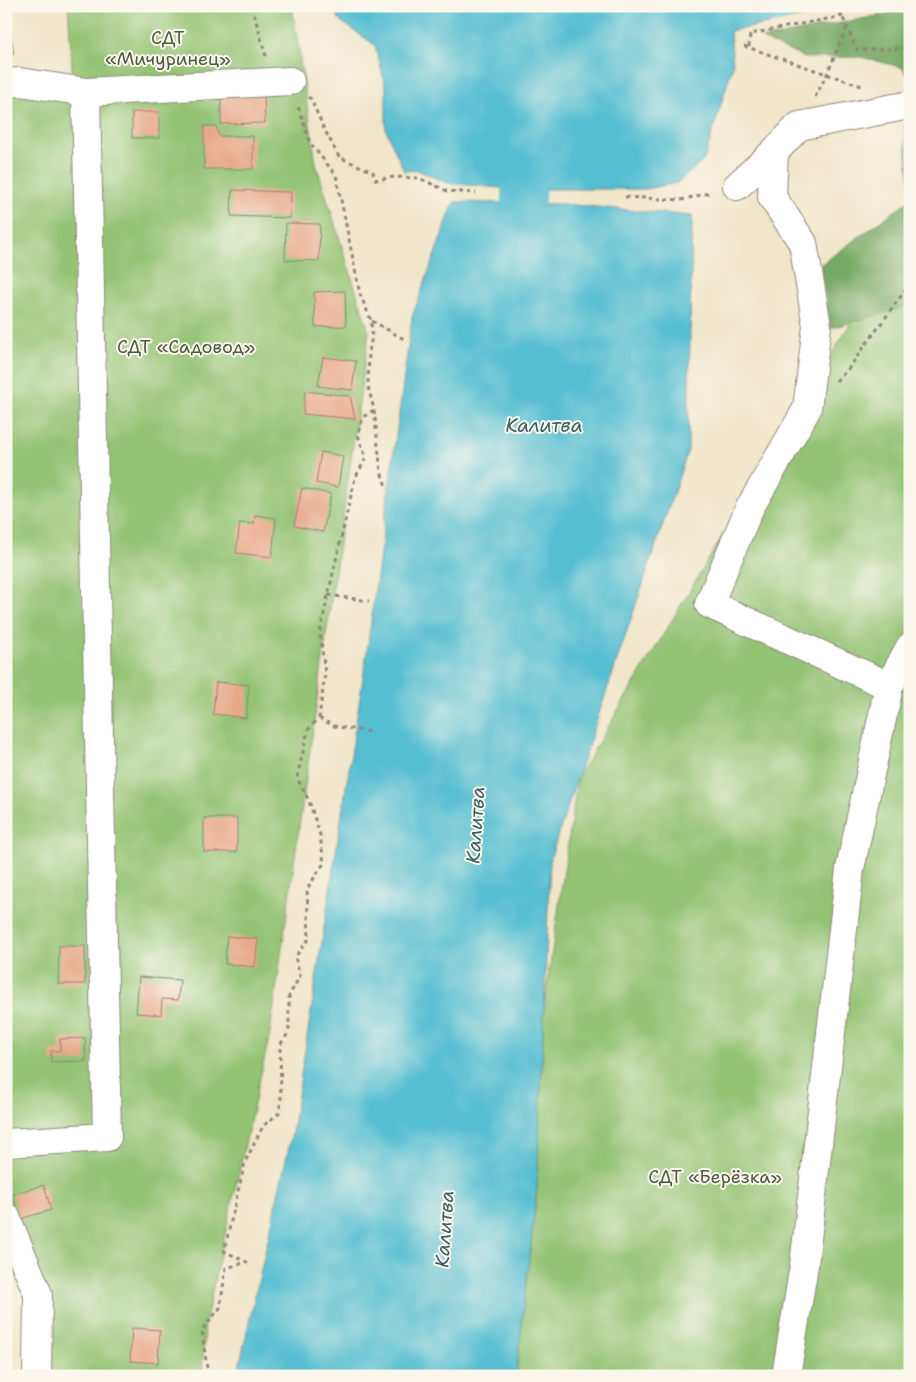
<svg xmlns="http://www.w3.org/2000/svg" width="916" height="1382" font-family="'Shantell Sans',sans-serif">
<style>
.green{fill:#93c373;stroke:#5f774f}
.forest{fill:#76a965;stroke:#506a48}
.water{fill:#55bed1;stroke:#40747e}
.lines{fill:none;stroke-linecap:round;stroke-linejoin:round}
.river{stroke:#55bed1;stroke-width:44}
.building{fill:#e8a88a}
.minor-casing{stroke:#8e887a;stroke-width:30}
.path{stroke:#8e887a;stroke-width:3;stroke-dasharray:4 4;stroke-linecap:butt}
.minor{stroke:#fff;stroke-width:28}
.labels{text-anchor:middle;stroke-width:4;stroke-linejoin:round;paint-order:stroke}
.park-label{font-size:18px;fill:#4a5941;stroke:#fbf7ec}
.water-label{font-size:19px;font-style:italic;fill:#3a5e65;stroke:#fbf7ec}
</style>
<rect width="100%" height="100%" fill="#fbf7ec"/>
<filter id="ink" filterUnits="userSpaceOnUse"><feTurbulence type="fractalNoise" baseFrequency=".02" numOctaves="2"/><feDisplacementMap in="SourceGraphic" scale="10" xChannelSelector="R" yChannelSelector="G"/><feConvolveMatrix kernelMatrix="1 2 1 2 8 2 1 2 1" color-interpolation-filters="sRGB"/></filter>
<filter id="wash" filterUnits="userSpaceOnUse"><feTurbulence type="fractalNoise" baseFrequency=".0096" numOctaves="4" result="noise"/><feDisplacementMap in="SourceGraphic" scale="20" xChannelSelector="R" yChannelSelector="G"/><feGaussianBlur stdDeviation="1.12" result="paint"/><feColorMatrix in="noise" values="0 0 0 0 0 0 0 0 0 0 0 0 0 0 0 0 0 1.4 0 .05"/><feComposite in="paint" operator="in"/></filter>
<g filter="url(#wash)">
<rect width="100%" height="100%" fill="#f0e5c8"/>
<!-- green -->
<g class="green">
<path d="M68,6H292L316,164L369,332L270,1033L205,1323L202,1376H27L30,1305L6,1253V90L73,79Z"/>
<path d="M907,229H910V1376H497L493,1350L578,777Z"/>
</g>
<!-- forest -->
<g class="forest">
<path d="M910,7V79L901,67L861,57L805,58L762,39L896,12Z"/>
<path d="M910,117V185L904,126Z"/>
<path d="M910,200V305L831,328L820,265Z"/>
</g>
<!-- water -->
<g class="water">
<path d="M333,6H847L790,20L730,31L733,65L704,160L677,183L646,189H511L448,183L417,170L404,171L386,130V88L375,45L339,20Z"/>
<path d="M454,202L564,204L692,216L688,450L550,859L537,1189L516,1376H237L292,1133L365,666L412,317Z"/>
</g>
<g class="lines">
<!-- river -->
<path class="river" d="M518,263L528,131"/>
</g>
<g id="blocks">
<!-- building -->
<g class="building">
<path d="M10,29L14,54L6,55V30Z"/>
<path d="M264,94L265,123L221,124V95Z"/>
<rect x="132" y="112" width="27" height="26"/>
<path d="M204,126H216L219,136H253V169H204Z"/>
<path d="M232,190L291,192L290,218L231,216Z"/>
<path d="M286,223L320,224L319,261L285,260Z"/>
<path d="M345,291L346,326L315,327L314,292Z"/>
<path d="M323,357L356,361L352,390L318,386Z"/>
<path d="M305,391L350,396L355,419L303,414Z"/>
<path d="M321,452L343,456L338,487L316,483Z"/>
<path d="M302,488L331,494L323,532L294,526Z"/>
<path d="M255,515L276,518L272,557L236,553L240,523L254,524Z"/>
<path d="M216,682L249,685L246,718L213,714Z"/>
<rect x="204" y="818" width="33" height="34"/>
<path d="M227,936L258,939L255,967L225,964Z"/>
<path d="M59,946H85V984H58Z"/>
<path d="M139,977L180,980L178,1000L162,999L161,1015L136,1013Z"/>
<path d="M85,1038L86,1061L51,1062V1051H60V1039Z"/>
<path d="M44,1185L51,1210L20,1219L13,1194Z"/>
<path d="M132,1328L160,1330L158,1363L130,1361Z"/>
</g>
</g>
</g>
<g filter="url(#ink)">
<use href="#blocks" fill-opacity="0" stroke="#8e887a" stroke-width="1"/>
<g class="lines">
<!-- minor casing -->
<g class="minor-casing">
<g id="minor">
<path d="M6,83L20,82L86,92L290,81"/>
<path d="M774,152L772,197L803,243L817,326L807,409L749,509L709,604L889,686"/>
<path d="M737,186L774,152L799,126L910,105"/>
<path d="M6,1143L107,1137L86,92"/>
<path d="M6,1217L38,1294L37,1376"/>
<path d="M786,1376L804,1265L850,869L889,686L910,647"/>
</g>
</g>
<!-- path -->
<g class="path">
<path d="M255,6L254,14L266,56"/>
<path d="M840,11L857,50L910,48"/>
<path d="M744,46L862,86"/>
<path d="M749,47L750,34L843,16"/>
<path d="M308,97L311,99L323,127L339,157L373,172L376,180L394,177L419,178L447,191L476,193"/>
<path d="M815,97L827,74L847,27"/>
<path d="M625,197L681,200L712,192"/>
<path d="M372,321L404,339"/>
<path d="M836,381L849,368L906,289L910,281"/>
<path d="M374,410L381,472L387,489"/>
<path d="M328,595L369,601"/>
<path d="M319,718L334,726L370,732"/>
<path d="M208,1376L202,1330L220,1308L226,1268L247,1262L224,1251L245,1162L263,1126L279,1113L281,1099L280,1045L289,1032V996L300,976L295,957L309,939L307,889L324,863L320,835L309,801L297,778L308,730L319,718L325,674L320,633L328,595L355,478L366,458L358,435L363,417L374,410L368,386L369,352L372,336L371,320L360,294L336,175L310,143L298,106"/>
</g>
<!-- minor -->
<use href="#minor" class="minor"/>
</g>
</g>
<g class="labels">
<!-- park labels -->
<g class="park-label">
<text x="168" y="44">СДТ<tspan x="168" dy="21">«Мичуринец»</tspan></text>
<text x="186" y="353">СДТ «Садовод»</text>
<text x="715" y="1183">СДТ «Берёзка»</text>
</g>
<!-- water labels -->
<g class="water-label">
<text x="544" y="432">Калитва</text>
<text transform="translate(475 825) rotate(-86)" y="7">Калитва</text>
<text transform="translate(444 1229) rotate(-86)" y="7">Калитва</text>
</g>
</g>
<!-- margin -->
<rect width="916" height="1382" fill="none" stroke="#fbf7ec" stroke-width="25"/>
</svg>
